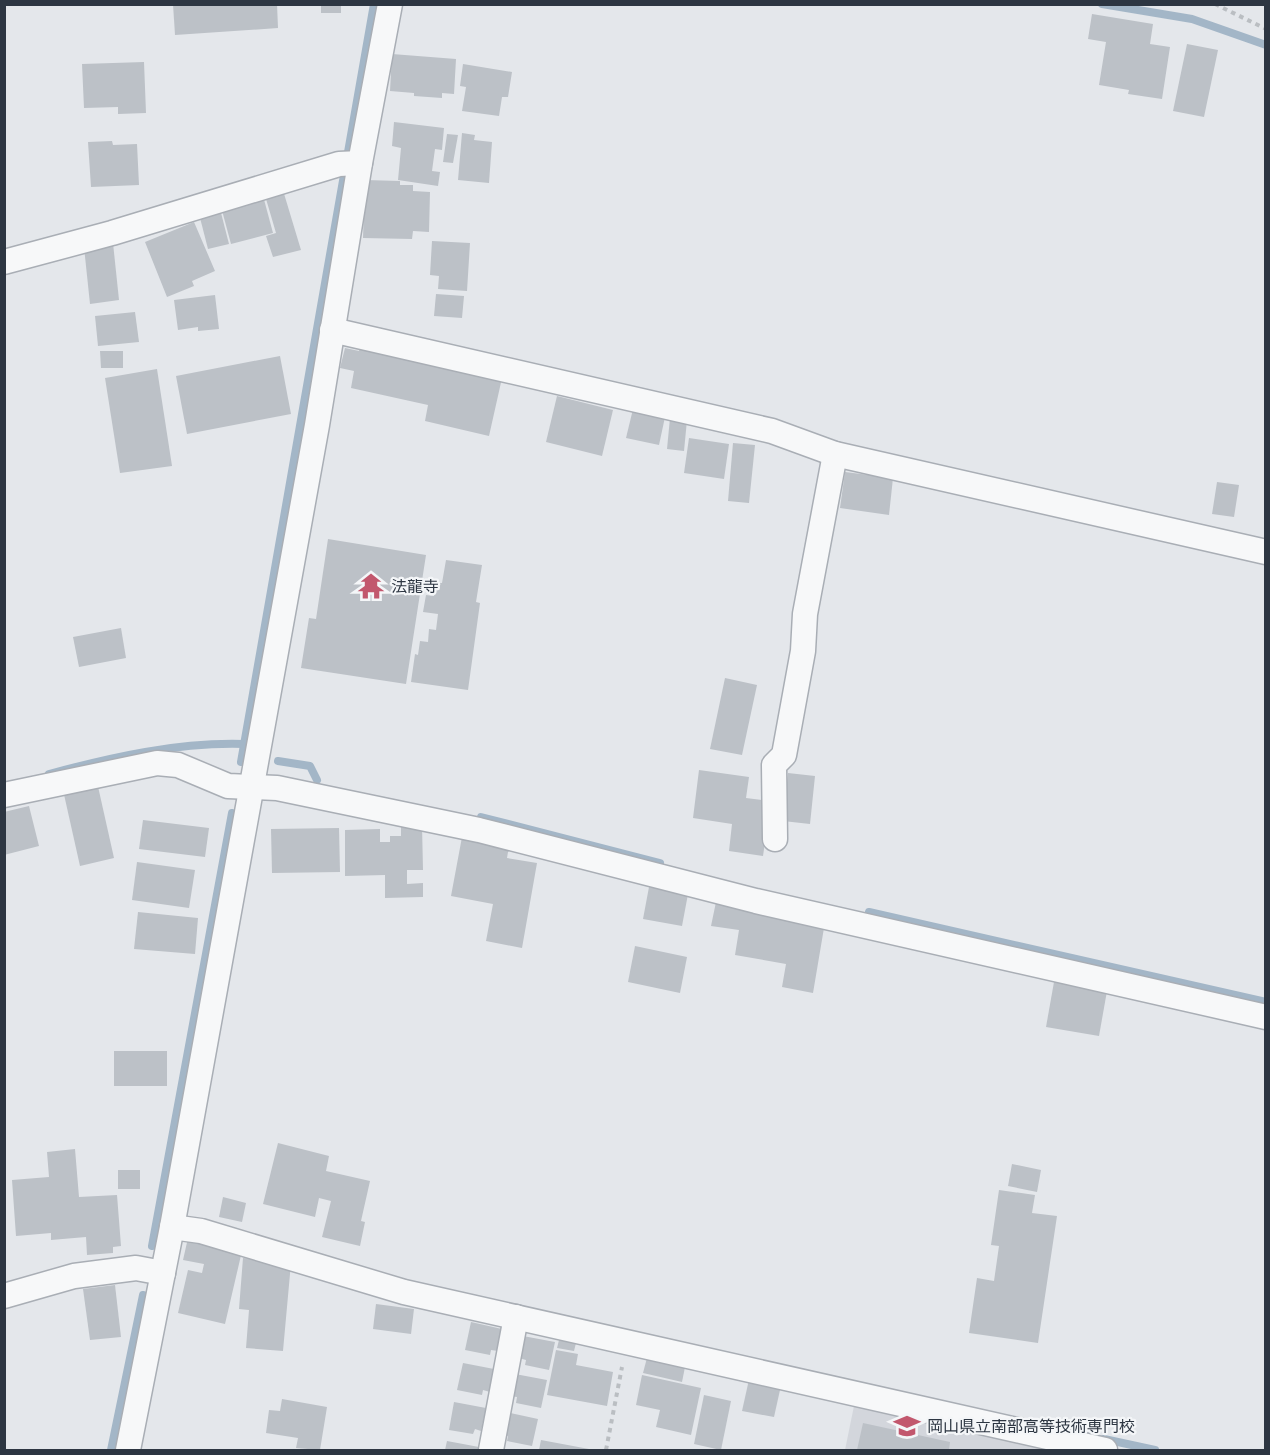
<svg xmlns="http://www.w3.org/2000/svg" width="1270" height="1455" font-family="'IBM Plex Sans','Noto Sans JP',sans-serif">
<style>
.built{fill:#d3d6dc}
.lines{fill:none;stroke-linecap:round;stroke-linejoin:round}
.stream{stroke:#a3b6c7;stroke-width:8}
.building{fill:#bcc1c7}
.street-casing{stroke:#a9aeb5;stroke-width:27}
.path{stroke:#babec2;stroke-width:4;stroke-dasharray:4.5 4.5;stroke-linecap:butt}
.street{stroke:#f7f8f9;stroke-width:24}
.labels{text-anchor:middle;stroke-width:4.5;stroke-linejoin:round;paint-order:stroke}
.poi-label{font-size:16px;fill:#2d3642;stroke:#f4f6f8;text-anchor:start}
</style>
<rect width="100%" height="100%" fill="#e4e7eb"/>
<!-- built -->
<path class="built" d="M855,1401L1074,1450H845Z"/>
<g class="lines">
<!-- stream -->
<g class="stream">
<path d="M1102,4L1192,19L1266,45"/>
<path d="M278,761L310,766L317,780"/>
<path d="M241,762L374,4"/>
<path d="M49,774C112,757 178,742 244,744"/>
<path d="M481,817L660,863"/>
<path d="M869,912L1266,1002"/>
<path d="M152,1246L232,813"/>
<path d="M1104,1439L1155,1450"/>
<path d="M111,1450L143,1295"/>
</g>
</g>
<!-- building -->
<g class="building">
<path d="M173,4H277L278,28L175,35Z"/>
<rect x="321" y="5" width="20" height="8"/>
<path d="M1092,14L1153,24L1150,44L1170,47L1162,99L1128,94L1129,90L1099,85L1106,42L1088,39Z"/>
<path d="M1187,44L1218,50L1204,117L1173,111Z"/>
<path d="M392,54L456,59L454,94L442,93V98L414,96V93L390,91Z"/>
<path d="M144,62L146,113L118,114V107L84,108L82,64Z"/>
<path d="M463,64L512,72L508,97H502L499,116L462,111L466,87L460,86Z"/>
<path d="M394,122L444,128L442,150L435,149L432,171L440,172L438,186L398,180L401,148L392,146Z"/>
<path d="M462,133L475,135L474,140L492,142L489,183L458,180Z"/>
<path d="M447,134L458,135L453,163L443,162Z"/>
<path d="M112,141L113,145L137,144L139,185L91,187L88,142Z"/>
<path d="M365,180L400,181V185H413V191L430,192L429,232L413,231L412,239L363,238Z"/>
<path d="M282,187L301,250L273,257L266,236L276,233L264,192Z"/>
<path d="M262,192L273,233L231,244L220,203Z"/>
<path d="M219,205L229,244L208,249L198,210Z"/>
<path d="M194,222L215,271L192,281L194,286L167,297L145,242Z"/>
<path d="M432,241L470,243L467,291L438,289L439,276L430,275Z"/>
<path d="M113,243L119,300L90,304L84,247Z"/>
<path d="M436,294L464,296L462,318L434,316Z"/>
<path d="M215,295L219,329L198,331V327L178,330L174,300Z"/>
<path d="M135,312L139,342L98,346L95,316Z"/>
<path d="M360,347L502,378L489,436L425,421L428,405L351,388L354,371L340,368L345,348L359,351Z"/>
<path d="M100,351H123V368H101Z"/>
<path d="M280,356L291,414L187,434L176,376Z"/>
<path d="M157,369L172,466L120,473L105,378Z"/>
<path d="M557,396L613,410L602,456L546,442Z"/>
<path d="M633,409L665,417L659,445L626,438Z"/>
<path d="M670,418L687,420L684,451L667,449Z"/>
<path d="M689,438L729,444L724,479L684,473Z"/>
<path d="M733,443L755,445L749,503L728,501Z"/>
<path d="M845,472L893,478L889,515L840,508Z"/>
<path d="M1217,482L1239,485L1234,517L1212,514Z"/>
<path d="M328,539L426,555L406,684L301,668L309,618L316,619Z"/>
<path d="M446,560L482,565L476,602L480,603L468,690L411,682L415,654L418,655L420,641L428,642L429,629L436,630L438,614L423,612L426,595L434,596L437,583H442Z"/>
<path d="M121,628L126,658L79,667L73,637Z"/>
<path d="M725,678L757,685L742,755L710,749Z"/>
<path d="M699,770L749,777L746,798L771,801L763,856L729,851L732,824L693,818Z"/>
<path d="M788,773L815,776L810,824L783,821Z"/>
<path d="M97,782L114,858L80,866L63,790Z"/>
<path d="M29,806L39,846L4,855V812Z"/>
<path d="M143,820L209,828L205,857L139,849Z"/>
<path d="M401,825H422L423,870H407V884L423,883V897L385,898V875L345,876V830L380,829V842H390V836H401Z"/>
<path d="M339,828L340,872L272,873L271,829Z"/>
<path d="M462,837L509,846L507,858L537,863L522,948L486,941L493,904L451,896Z"/>
<path d="M137,862L195,870L189,908L132,900Z"/>
<path d="M649,887L688,894L682,926L643,919Z"/>
<path d="M716,902L825,922L813,993L782,987L786,964L735,955L739,930L711,926Z"/>
<path d="M138,912L198,918L195,954L134,949Z"/>
<path d="M635,946L687,957L680,993L628,982Z"/>
<path d="M1054,982L1107,991L1099,1036L1046,1027Z"/>
<rect x="114" y="1051" width="53" height="35"/>
<path d="M278,1143L329,1156L326,1171L370,1181L361,1221L365,1222L360,1246L322,1237L331,1201L319,1198L315,1217L263,1204Z"/>
<path d="M75,1149L79,1197L117,1195L121,1246L113,1247V1253L87,1255L86,1237L51,1240V1233L16,1236L12,1180L49,1177L47,1152Z"/>
<path d="M1012,1164L1041,1170L1037,1192L1008,1186Z"/>
<rect x="118" y="1170" width="22" height="19"/>
<path d="M999,1190L1035,1195L1032,1213L1057,1216L1038,1343L969,1333L977,1278L994,1281L999,1246L991,1245Z"/>
<path d="M223,1197L246,1203L242,1222L219,1217Z"/>
<path d="M188,1238L242,1251L225,1324L178,1313L188,1270L202,1273L204,1264L183,1260Z"/>
<path d="M243,1258L291,1263L283,1351L246,1348L249,1310L239,1309Z"/>
<path d="M115,1285L121,1337L90,1340L83,1289Z"/>
<path d="M376,1304L414,1309L411,1334L373,1329Z"/>
<path d="M471,1322L502,1329L498,1351L491,1350L490,1355L465,1350Z"/>
<path d="M523,1336L555,1342L549,1370L525,1365L526,1360L519,1358Z"/>
<path d="M559,1340L576,1343L574,1351L557,1348Z"/>
<path d="M556,1350L578,1354L576,1365L613,1372L607,1406L547,1395Z"/>
<path d="M648,1354L686,1362L682,1382L643,1373Z"/>
<path d="M463,1363L494,1369L490,1392L483,1390L482,1395L457,1390Z"/>
<path d="M515,1374L547,1380L541,1408L516,1403L517,1397L510,1396Z"/>
<path d="M642,1375L701,1388L691,1435L656,1427L660,1410L636,1405Z"/>
<path d="M750,1375L782,1381L774,1417L742,1411Z"/>
<path d="M704,1395L731,1401L721,1450L694,1444Z"/>
<path d="M282,1399L327,1407L320,1450L296,1448L298,1438L266,1433L269,1410L280,1411Z"/>
<path d="M454,1402L486,1408L481,1431L475,1429L473,1434L449,1430Z"/>
<path d="M506,1412L538,1419L532,1446L507,1441L508,1436L502,1434Z"/>
<path d="M863,1423L950,1442L949,1450H857Z"/>
<path d="M541,1440L589,1449L588,1450H539Z"/>
<path d="M447,1441L479,1447L478,1450H445Z"/>
</g>
<g class="lines">
<!-- street casing -->
<g class="street-casing">
<g id="street">
<path d="M4,262L112,233L339,164L360,163"/>
<path d="M332,330L772,431L835,454L1266,552"/>
<path d="M4,795L157,763L178,765L228,786L277,788L479,830L756,901L1266,1017"/>
<path d="M775,839L774,765L784,755L803,651L805,614L835,454"/>
<path d="M172,1227L201,1231L404,1292L1105,1450"/>
<path d="M4,1296L74,1276L136,1268L163,1273"/>
<path d="M128,1450L172,1227L317,425L360,163L390,4"/>
<path d="M491,1450L516,1317"/>
</g>
</g>
<!-- path -->
<g class="path">
<path d="M1215,4L1266,29"/>
<path d="M606,1450L622,1367"/>
</g>
<!-- street -->
<use href="#street" class="street"/>
</g>
<!-- icons -->
<defs>
<g id="temple-bare" transform="scale(2.07)"><path d="M0-6L5-2H3V0L6.5 2.5H4V6H1.5V3h-3V6H-4V2.5H-6.5L-3 0V-2H-5Z" fill="#c2576d" stroke="#f4f6f8" stroke-width="2.5" paint-order="stroke"/></g>
<g id="university-bare" transform="scale(2.07)"><path d="M0-5L7-2L0 1L-7-2ZM-4 1L0 2.5L4 1V4Q0 6-4 4Z" fill="#c2576d" stroke="#f4f6f8" stroke-width="2.5" paint-order="stroke"/></g>
</defs>
<g fill-rule="evenodd">
<use href="#temple-bare" x="371" y="586"/>
<use href="#university-bare" x="907" y="1426"/>
</g>
<g class="labels">
<!-- poi labels -->
<g class="poi-label">
<text x="391" y="592">法龍寺</text>
<text x="927" y="1432">岡山県立南部高等技術専門校</text>
</g>
</g>
<!-- border -->
<rect width="1270" height="1455" fill="none" stroke="#2d3642" stroke-width="12"/>
</svg>
